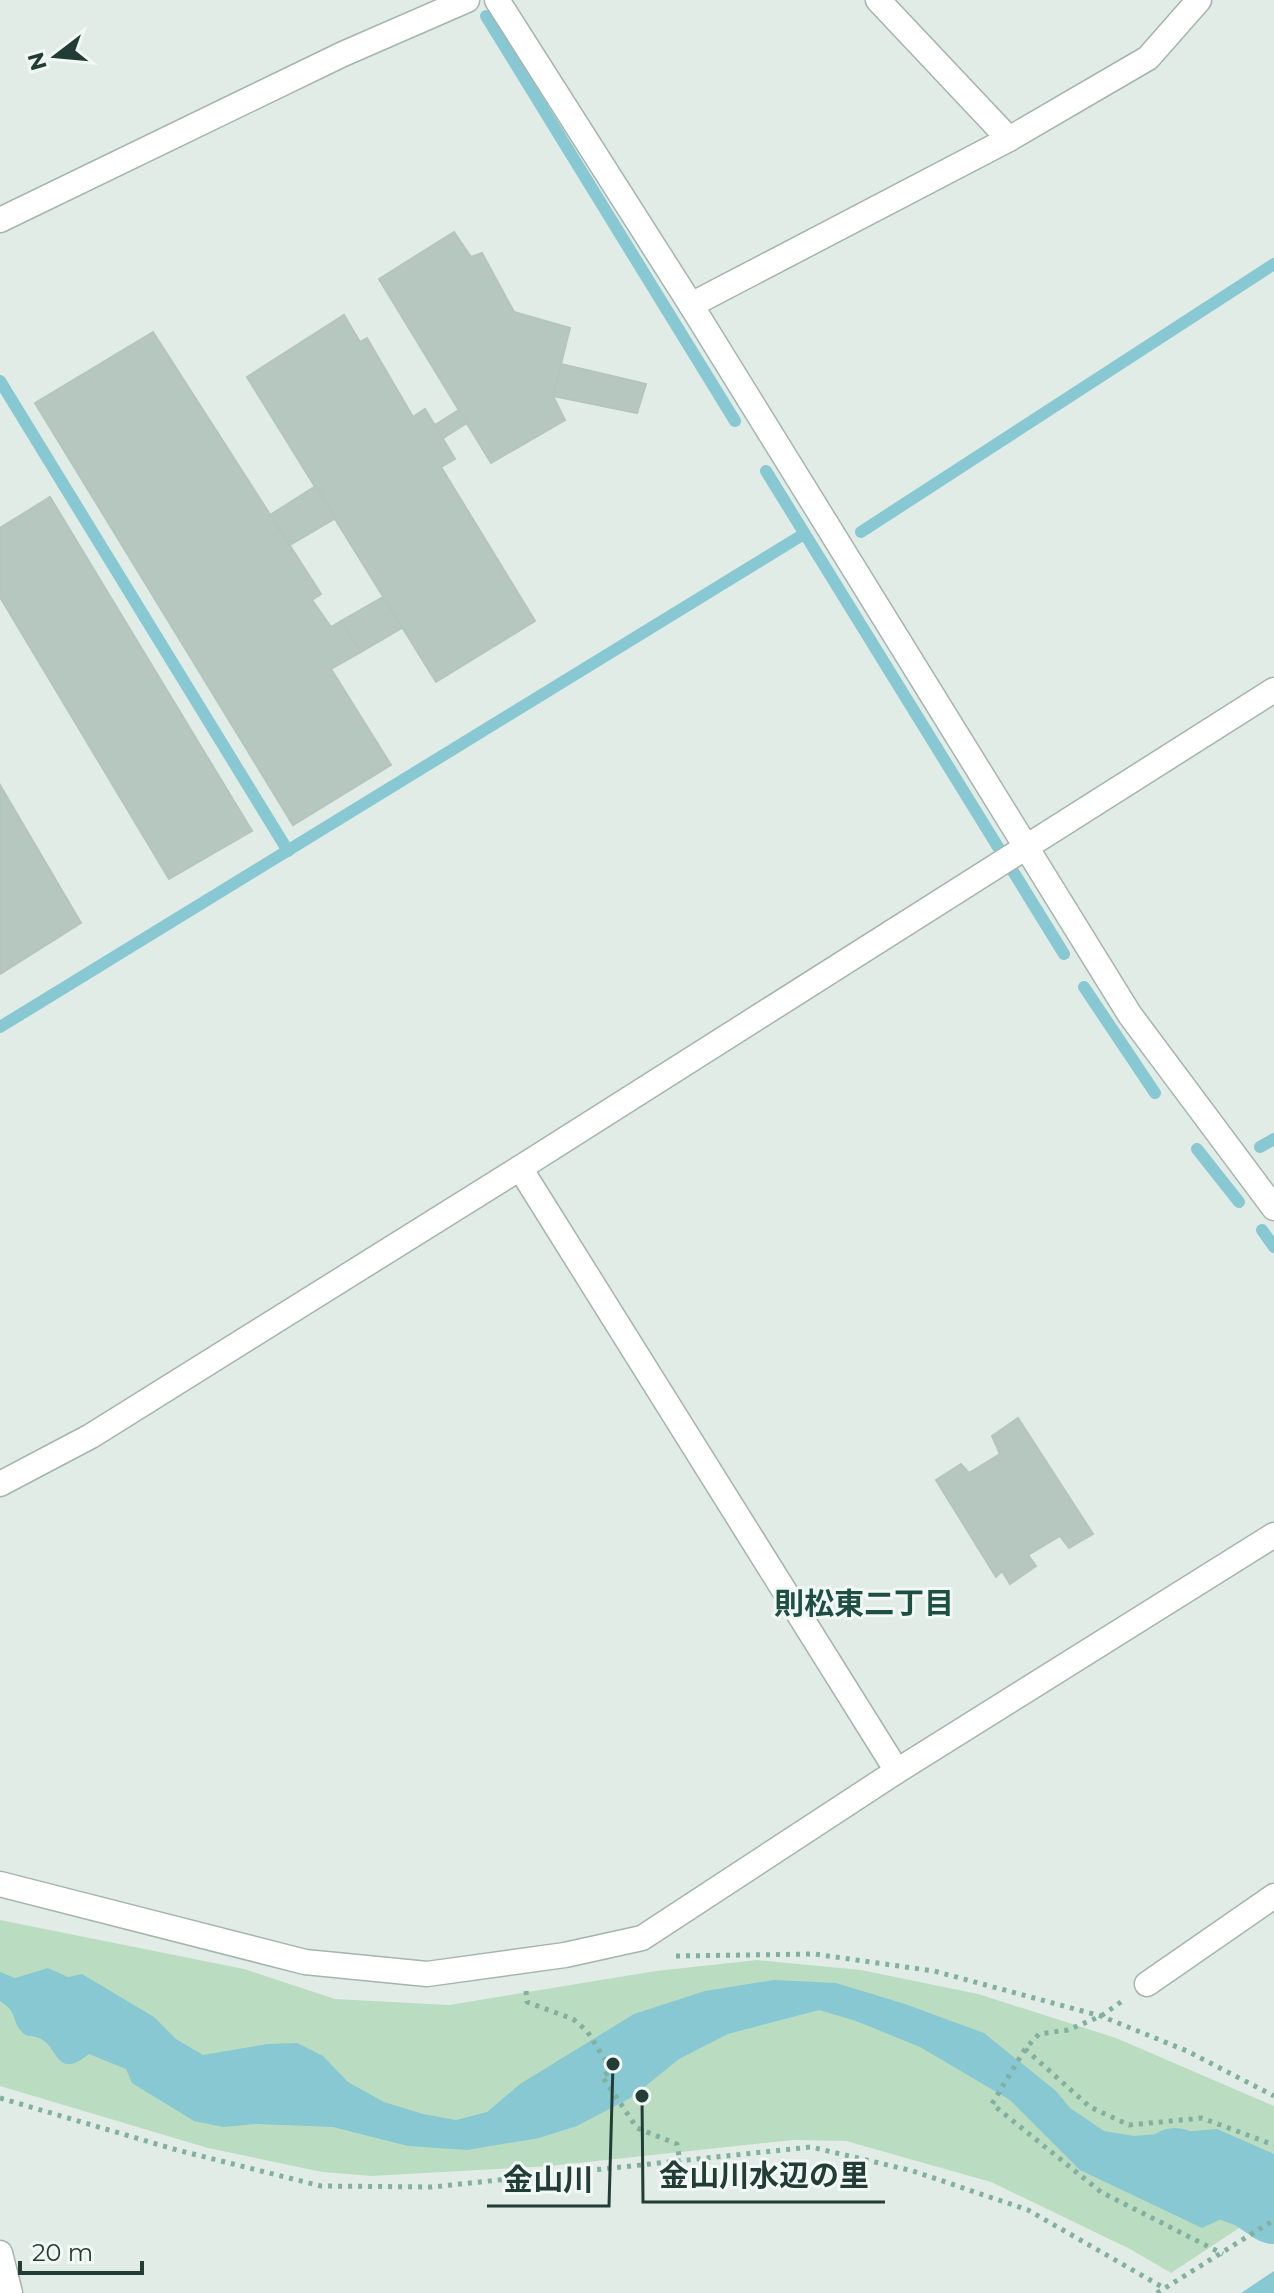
<svg xmlns="http://www.w3.org/2000/svg" width="1274" height="2293" font-family="Montserrat,'Noto Sans JP',sans-serif">
<style>
.green{fill:#baddc2}
.water{fill:#88c8d2}
.lines{fill:none;stroke-linecap:round;stroke-linejoin:round}
.stream{stroke:#88c8d2;stroke-width:12}
.river{stroke:#88c8d2;stroke-width:72}
.building{fill:#b6c7c0;stroke:#b3c5be;stroke-width:2}
.minor-casing{stroke:#a4b4ae;stroke-width:27}
.path{stroke:#81b0a0;stroke-width:5;stroke-dasharray:4 6;stroke-linecap:butt}
.minor{stroke:#fff;stroke-width:24}
.labels{text-anchor:middle;stroke-width:6;stroke-linejoin:round;paint-order:stroke}
.neighbourhood-label{font-size:30px;font-weight:bold;fill:#1d4f42;stroke:#f2f8f5}
.leader{fill:none;stroke:#213d35;stroke-width:3}
.callout-dot{fill:#213d35;stroke:#f2f8f5;stroke-width:3}
.callout-label{font-size:30px;text-anchor:middle;font-weight:bold;fill:#213d35;stroke:#f2f8f5;stroke-width:6;stroke-linejoin:round;paint-order:stroke}
</style>
<rect width="100%" height="100%" fill="#e1ece7"/>
<!-- green -->
<path class="green" d="M0,1920L244,1969L335,1999L449,2005L656,1971L757,1960L861,1970L978,1994L1116,2038L1274,2106V2205L1171,2273L1130,2249L991,2182L846,2141L793,2140L550,2166L372,2176L322,2172L208,2148L0,2086Z"/>
<!-- water -->
<g class="water">
<path d="M48,1968L68,1977L82,1974L154,2017L176,2039L203,2055L268,2044L297,2043L323,2056L348,2082L384,2102L423,2114L456,2120L487,2112L520,2084L634,2014L705,1991L774,1980L836,1983L905,2004L984,2033L1056,2091L1070,2108L1104,2131L1134,2136L1217,2129L1274,2154V2196L1241,2219L1230,2215L1202,2228L1080,2170L1010,2100L920,2047L856,2021L819,2010L728,2034L679,2059L632,2097L577,2126L539,2138L467,2150L408,2146L333,2127L257,2124L223,2127L194,2121L132,2083L126,2069L89,2054C55,2081 60,2047 39,2038C32,2035 27,2038 22,2032C10,2019 19,2013 0,2001V1972L15,1978Z"/>
<path d="M1274,2271V2293H1241Z"/>
</g>
<g class="lines">
<!-- stream -->
<g class="stream">
<path d="M486,16L735,421"/>
<path d="M0,381L288,851"/>
<path d="M766,471L1064,954"/>
<path d="M861,532L1274,264"/>
<path d="M1084,987L1155,1093"/>
<path d="M0,1027L804,534"/>
<path d="M1260,1147L1274,1139"/>
<path d="M1197,1149L1239,1202"/>
<path d="M1262,1230L1274,1247"/>
</g>
<!-- river -->
<path class="river" d="M1175,2164L1252,2193L1274,2208"/>
</g>
<!-- building -->
<g class="building">
<path d="M454,232L471,257L482,253L514,312L570,328L553,396L565,420L491,463L379,279Z"/>
<path d="M344,315L360,342L367,338L413,417L425,409L455,459L441,467L535,621L436,682L247,377Z"/>
<path d="M153,332L321,594L312,600L331,627L341,621L361,652L331,669L391,765L293,825L35,403Z"/>
<path d="M561,364L646,384L637,413L553,396Z"/>
<path d="M459,410L467,423L443,438L435,425Z"/>
<path d="M316,486L336,518L290,545L270,515Z"/>
<path d="M50,497L252,831L169,879L0,597V528Z"/>
<path d="M383,597L402,628L361,652L341,621Z"/>
<path d="M0,785L81,923L0,974Z"/>
<path d="M1018,1418L1093,1534L1069,1548L1060,1536L1028,1555L1036,1566L1010,1584L1002,1571L996,1577L936,1480L961,1464L969,1473L1000,1454L992,1436Z"/>
</g>
<g class="lines">
<!-- minor casing -->
<g class="minor-casing">
<g id="minor">
<path d="M497,0L691,305L1130,1015L1274,1208"/>
<path d="M878,0L1009,139"/>
<path d="M0,220L343,54L467,0"/>
<path d="M691,305L1009,139L1148,58L1199,0"/>
<path d="M520,1168L897,1771"/>
<path d="M0,1484L91,1436L520,1168L1274,690"/>
<path d="M0,1884L305,1962L427,1974L565,1955L642,1938L897,1771L1274,1535"/>
<path d="M1147,1984L1274,1896"/>
<path d="M0,2253L10,2293"/>
</g>
</g>
<!-- path -->
<g class="path">
<path d="M676,1956L814,1954L934,1971L1101,2016L1187,2051L1274,2096"/>
<path d="M526,1991L527,2002L573,2019L587,2031L612,2071L602,2076L637,2128L677,2144L680,2162"/>
<path d="M1121,2002L1101,2016L1068,2030L1039,2034L1025,2049L992,2104L1101,2192L1223,2254"/>
<path d="M1025,2049L1090,2107L1129,2125L1202,2118L1274,2145"/>
<path d="M0,2098L177,2150L321,2186L432,2187L811,2147L913,2171L1028,2210L1164,2288"/>
<path d="M1157,2293L1274,2220"/>
</g>
<!-- minor -->
<use href="#minor" class="minor"/>
</g>
<g class="labels">
<!-- neighbourhood labels -->
<g class="neighbourhood-label">
<text x="864" y="1614">則松東二丁目</text>
</g>
</g>
<!-- callouts -->
<path class="leader" d="M642 2096L643 2202H885M613 2064L609 2206H487"/>
<g class="callout-dot">
<circle cx="642" cy="2096" r="8"/>
<circle cx="613" cy="2064" r="8"/>
</g>
<g class="callout-label">
<text x="764" y="2186">金山川水辺の里</text>
<text x="548" y="2190">金山川</text>
</g>
<!-- north arrow -->
<g transform="translate(56 56) rotate(254)" stroke="#f2f8f5" stroke-width="6" paint-order="stroke">
<path d="M0-6L14 30L0 20L-14 30Z" fill="#213d35"/>
<text y="-12" font-size="22" font-weight="bold" text-anchor="middle" fill="#213d35">N</text>
</g>
<!-- scale -->
<path d="M20 2261v12h122v-12" fill="none" stroke="#213d35" stroke-width="4"/>
<text x="32" y="2261" font-size="24" fill="#213d35" stroke="#f2f8f5" stroke-width="6" paint-order="stroke">20 m</text>
</svg>
